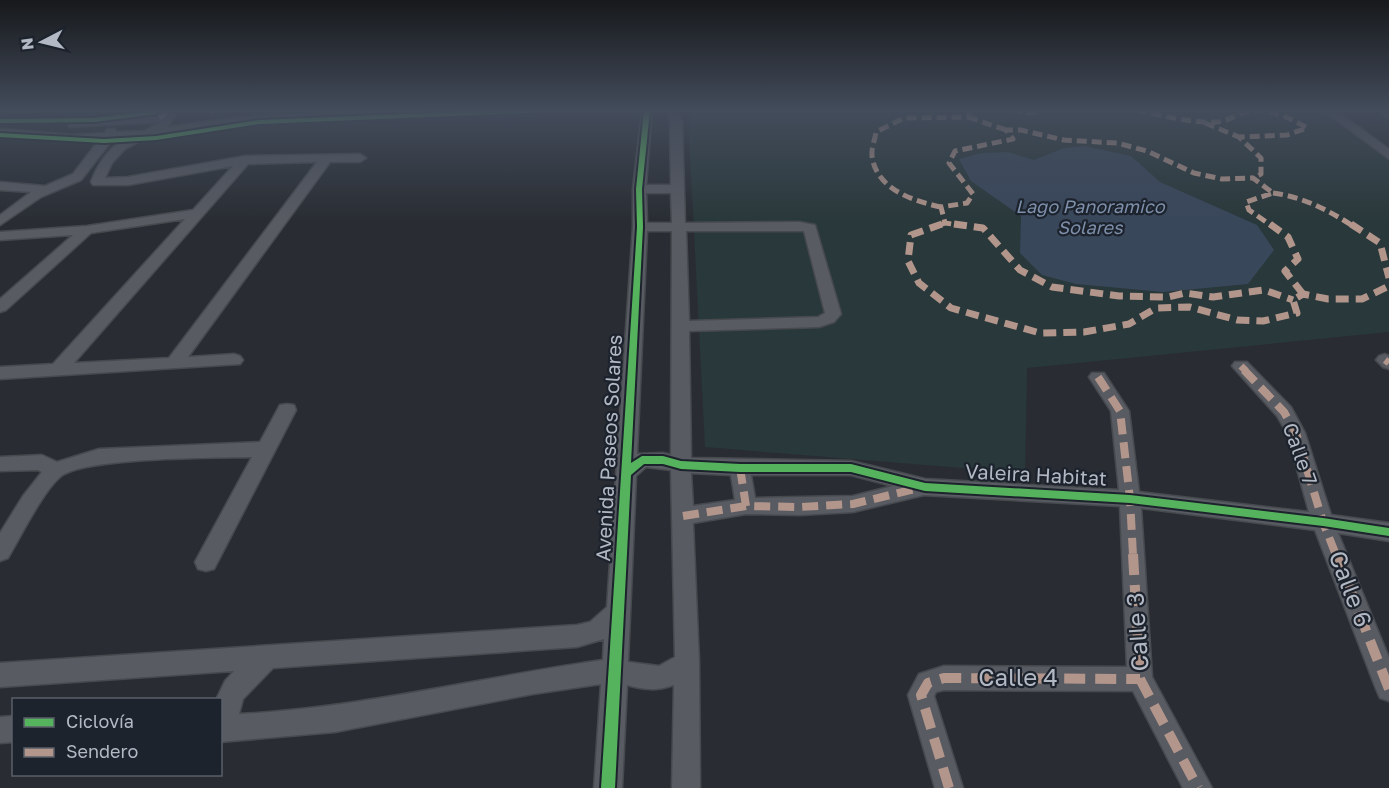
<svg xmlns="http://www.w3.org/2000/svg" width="1389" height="788" font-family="'Golos Text',sans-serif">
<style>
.green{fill:#29383a}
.water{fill:#39475b}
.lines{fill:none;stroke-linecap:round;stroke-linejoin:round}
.lane-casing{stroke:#46494e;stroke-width:3}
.street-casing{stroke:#46494e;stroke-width:3}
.lane{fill:#585b62;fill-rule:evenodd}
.street{fill:#585b62;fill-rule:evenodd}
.quiet-far3{stroke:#b2968c;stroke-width:5;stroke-dasharray:10 5;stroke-linecap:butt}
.quiet-far2{stroke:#b2968c;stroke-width:7;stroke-dasharray:13 7;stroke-linecap:butt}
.quiet-far1{stroke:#b2968c;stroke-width:8;stroke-dasharray:16 8;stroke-linecap:butt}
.quiet{stroke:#b2968c;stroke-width:10;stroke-dasharray:21 10;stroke-linecap:butt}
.cycleway-casing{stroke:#1d232d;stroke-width:4}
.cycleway{fill:#56b35d;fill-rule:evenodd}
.labels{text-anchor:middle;stroke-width:4.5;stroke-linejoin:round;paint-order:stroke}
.far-water-label{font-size:18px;font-style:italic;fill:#7d8faa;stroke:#1d232d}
.street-label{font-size:20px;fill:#b3b9c4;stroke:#1d232d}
.near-street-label{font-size:24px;fill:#b3b9c4;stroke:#1d232d}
</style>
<rect width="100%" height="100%" fill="#292d33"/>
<!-- green -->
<path class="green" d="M698,110H1330L1389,150V332L1027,368L1025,473L705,447L689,133L691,113Z"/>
<!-- water -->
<path class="water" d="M1085,146L1131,156L1160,182L1257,225L1274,250L1248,284L1163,292L1076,284L1042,275L1020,253L1021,216L971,181L959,159L982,153L1008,152L1034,160L1064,148Z"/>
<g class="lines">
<!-- lane casing -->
<g class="lane-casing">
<path id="lane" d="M1377,110H1383L1389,114V119Z"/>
</g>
<!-- street casing -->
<g class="street-casing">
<g id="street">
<path d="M372,110H451L446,113L240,123L148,137L125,149L112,163L105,178L128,177L245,156L360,154L366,158L360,162H330L188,357L234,354L240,356L243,360L240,364L0,379V367L53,364L185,219L91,233L6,310L0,312V299L73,235L0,240V232L87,226L193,210L233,166L128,185H93L91,182C97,165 108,149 124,139H113L81,180L41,197L0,225V215L31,192L0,190V182L45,186L73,174L99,140L71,141L0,135V129L71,135L105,133L107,129H115L116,132L145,131L160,122L69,127V123L73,122L171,113L176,116L172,119L168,127L240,117ZM317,162L169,358L74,363L248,164Z"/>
<path d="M642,110H652L646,185H671L670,121L666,110H677L682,121L685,223L799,222L815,225L841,314L834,322L819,327L689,331L691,458L851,461L925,479L1119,490L1111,411L1089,377L1092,373H1104L1129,411L1139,492L1309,512L1287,433L1277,416L1232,366L1235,362H1247L1291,407L1305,433L1331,515L1389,523V541L1338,533L1389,658V701L1380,698L1376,689L1315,530L1141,508L1152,677L1212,788H1183L1133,691L944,690L936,692L934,696L963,788H935L908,695L919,674L944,666L1127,667L1120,506L924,495L853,512L800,515L746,514L693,523L699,662L700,788H672L674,685C657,691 644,690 627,685L622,788H594L601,684L533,694L335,732L220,742V700H216L225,681L234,671L0,687V663L577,625L590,622L607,607L633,227V189ZM646,193H671L672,223H647ZM647,231H672L671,455L663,453L637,454ZM686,231H804L825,313L818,317L689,321ZM646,467L671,470L675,657L659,666L628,662L636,476ZM691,473L731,475L735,500L693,506ZM751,475H851L893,486L853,496L755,498ZM604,639L603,660C482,677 361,708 239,714L243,699L273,668L577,647Z"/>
<path d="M1323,110H1335L1389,149V159Z"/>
<path d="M1385,354L1389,356V369L1383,367L1376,360L1379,356Z"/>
<path d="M287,404L294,405L296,410L214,569L206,571L198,569L195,562L252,457C217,458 82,457 60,477C42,493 21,536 8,558L0,561V533L23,496L42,472L38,470L0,471V457L42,455L57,462L99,449L260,442L280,405Z"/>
<path d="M14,716V742L0,743V717Z"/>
</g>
</g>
<!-- lane -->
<use href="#lane" class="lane"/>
<!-- street -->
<use href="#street" class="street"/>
<!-- quiet-far3 -->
<g class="quiet-far3">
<path d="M210,110L214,112"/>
<path d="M1012,110L1030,113L1040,110"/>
<path d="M1137,110C1162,115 1189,123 1215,122C1227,122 1234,115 1246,112C1267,107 1289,117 1307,128L1287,135L1239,137L1261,158V174L1253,178"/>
<path d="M968,117L1006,130"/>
<path d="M159,118L171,110"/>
<path d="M1205,123L1239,137"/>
<path d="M1273,193C1303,197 1328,210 1353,226"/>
<path d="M941,207C913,201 876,189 872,156C871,148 875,140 876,132L904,118L968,117L971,110"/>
<path d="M937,226L945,223"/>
<path d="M966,226L945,223L941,207L967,203L973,194L949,163L955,151L1013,139L1006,130H1021L1064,140L1117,143L1147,151L1194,173L1222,179L1253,178L1273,193L1246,202L1249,210L1272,226"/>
</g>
<!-- quiet-far2 -->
<g class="quiet-far2">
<path d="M942,224L911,235L908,261L919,283L951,308L1040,333L1084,332L1129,324L1156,308L1190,307L1237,320L1263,321L1297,313L1293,300L1303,294L1328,299H1362L1389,286"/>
<path d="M954,224L983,228L1020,270L1052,287L1119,296L1168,297L1185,293L1213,297L1264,290L1293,300"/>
<path d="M1270,224L1288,237L1298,259L1285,271L1303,294"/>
<path d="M1351,224L1380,243L1389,278"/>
<path d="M1385,360L1389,363"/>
<path d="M1241,366L1246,371"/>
</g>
<!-- quiet-far1 -->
<g class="quiet-far1">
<path d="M1244,370L1284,412L1296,433L1323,522L1336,555"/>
<path d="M1098,377L1120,411L1130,499L1133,555"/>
<path d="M740,468L746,506"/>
<path d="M683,516L746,506L800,507L853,504L919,488"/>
</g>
<!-- quiet -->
<g class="quiet">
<path d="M1133,554L1140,679L1198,788"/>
<path d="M1336,554L1389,689"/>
<path d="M949,788L921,695L928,683L944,678L1140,679"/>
</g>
<!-- cycleway casing -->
<g class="cycleway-casing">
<g id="cycleway">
<path d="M500,110H549L547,112L259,124L156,140L104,143L0,137V133L104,139L156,136L259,120Z"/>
<path d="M644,110H650L642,189L643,227L631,463L642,456H663L681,461L740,464H851L925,483L1130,495L1323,518L1389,528V536L1323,526L1130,503L925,491L851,472H740L681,469L663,464H644L631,475L615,788H601L637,227L636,189Z"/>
<path d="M155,111L157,112V114L94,122L0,123V119L94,118Z"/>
</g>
</g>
<!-- cycleway -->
<use href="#cycleway" class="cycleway"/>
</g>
<!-- sky -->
<linearGradient id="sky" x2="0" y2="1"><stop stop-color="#17191c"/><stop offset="0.5" stop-color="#434c5b"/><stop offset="1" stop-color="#434c5b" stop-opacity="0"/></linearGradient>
<rect width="1389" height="221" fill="url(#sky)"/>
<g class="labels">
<!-- far-water labels -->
<g class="far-water-label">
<text x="1090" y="213">Lago Panoramico<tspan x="1090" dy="21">Solares</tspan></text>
</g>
<!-- street labels -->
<g class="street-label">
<text transform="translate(609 448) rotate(-87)" y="7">Avenida Paseos Solares</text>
<text transform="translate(1300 454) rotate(70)" y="7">Calle 7</text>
<text transform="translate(1036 475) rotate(3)" y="7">Valeira Habitat</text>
</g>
<!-- near-street labels -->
<g class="near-street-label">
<text transform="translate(1350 589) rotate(69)" y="8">Calle 6</text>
<text transform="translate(1138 632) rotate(-94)" y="8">Calle 3</text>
<text x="1018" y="686">Calle 4</text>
</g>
</g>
<!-- legend -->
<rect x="12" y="698" width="210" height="78" fill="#1d232d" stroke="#595f69" stroke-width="1.5"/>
<rect x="24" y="718" width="30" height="9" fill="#56b35d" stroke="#595f69" stroke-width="1.5"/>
<text x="66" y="728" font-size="18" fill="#b3b9c4">Ciclovía</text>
<rect x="24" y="748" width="30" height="9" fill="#b2968c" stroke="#595f69" stroke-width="1.5"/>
<text x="66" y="758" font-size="18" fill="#b3b9c4">Sendero</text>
<!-- north arrow -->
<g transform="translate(42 42) rotate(263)" stroke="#1d232d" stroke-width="4.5" paint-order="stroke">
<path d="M0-4.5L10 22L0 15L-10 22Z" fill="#b3b9c4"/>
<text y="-9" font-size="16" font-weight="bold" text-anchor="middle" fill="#b3b9c4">N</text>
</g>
</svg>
